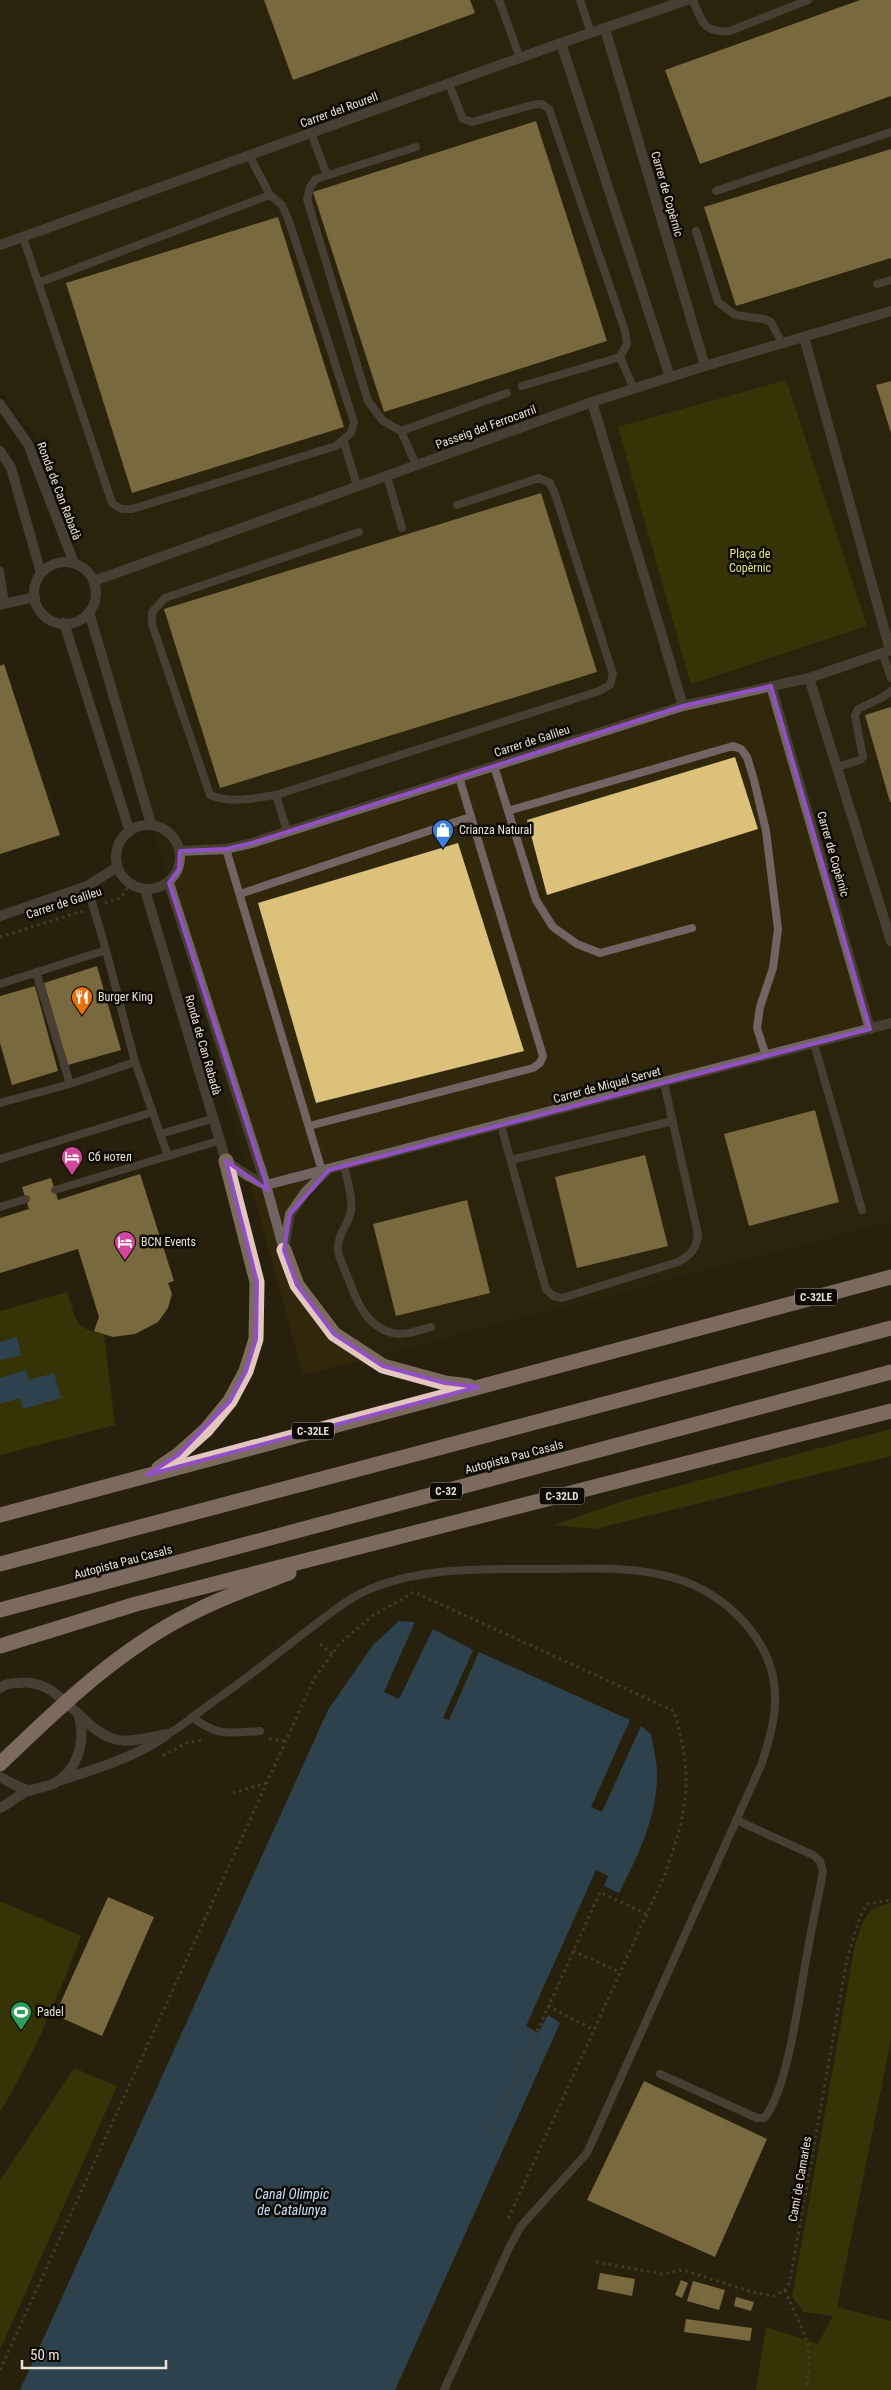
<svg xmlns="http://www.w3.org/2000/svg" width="891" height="2390" font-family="'Roboto Condensed',sans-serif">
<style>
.built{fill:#31280c}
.green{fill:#494d02}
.water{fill:#386a9b}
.building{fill:#dbc17a}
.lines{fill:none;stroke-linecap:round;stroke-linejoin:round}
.path{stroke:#635d4c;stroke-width:3;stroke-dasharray:2.5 4;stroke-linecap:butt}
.lane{stroke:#706563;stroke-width:8}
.street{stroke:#706563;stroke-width:10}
.highway{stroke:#e3c6c0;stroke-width:15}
.marked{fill:none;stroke:#9151c4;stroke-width:4;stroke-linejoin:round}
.labels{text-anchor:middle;stroke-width:5;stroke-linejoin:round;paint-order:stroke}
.shield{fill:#0d0a03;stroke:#a6a297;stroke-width:1}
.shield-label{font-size:11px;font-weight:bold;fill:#e8e3d7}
.street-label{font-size:12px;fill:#e8e3d7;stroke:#0d0a03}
.park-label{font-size:12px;fill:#dce682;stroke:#0d0a03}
.poi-label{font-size:12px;fill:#e8e3d7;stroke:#0d0a03;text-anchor:start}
.water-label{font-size:14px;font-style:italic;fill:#c4e0fd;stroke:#0d0a03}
</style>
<rect width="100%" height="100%" fill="#27200c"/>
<!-- built -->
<path class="built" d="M0,0H891V1222L303,1375L54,462L0,389Z"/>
<!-- green -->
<g class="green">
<path d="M786,380L867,626L691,684L618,427Z"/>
<path d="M67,1292C77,1320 72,1328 104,1334L115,1425L0,1455V1311Z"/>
<path d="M891,1429V1456L595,1529L554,1525L626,1500Z"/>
<path d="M0,1901L81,1936C58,1996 34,2056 0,2112Z"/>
<path d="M891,1903V2040L837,2307L891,2321V2390H756L766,2327L818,2344L833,2316L804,2312L792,2297L855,1945C863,1922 864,1908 891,1903Z"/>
<path d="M74,2068L117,2086L0,2350V2181Z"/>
</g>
<!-- water -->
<g class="water">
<path d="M17,1337L21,1355L0,1360V1342Z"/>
<path d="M26,1370L29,1380L54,1373L61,1398L23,1409L20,1398L0,1404V1378Z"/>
<path d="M399,1621L415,1622L384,1692L399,1699L433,1629L473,1650L443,1718L449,1720L479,1652L630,1720L591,1807L602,1812L641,1726L651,1734C653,1746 657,1760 657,1772C658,1816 638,1855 619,1893L604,1886L608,1876L596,1870L526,2026L538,2033L548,2015L560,2023L395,2390H20L328,1710L373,1645Z"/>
</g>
<!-- building -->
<g class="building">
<path d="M264,0H470L475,13L293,80Z"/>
<path d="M860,0H891V96L700,164L665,70Z"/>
<path d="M536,121L607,341L384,412L313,192Z"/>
<path d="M891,149V258L736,306L704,207Z"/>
<path d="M278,217L344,427L132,493L66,283Z"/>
<path d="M891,381V433L876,385Z"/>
<path d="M541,493L597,672L220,788L164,609Z"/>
<path d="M4,664L60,835L0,854V666Z"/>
<path d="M891,707V802H890L865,715Z"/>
<path d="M735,757L758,829L547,895L527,820Z"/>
<path d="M458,843L524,1051L316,1103L258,903Z"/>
<path d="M97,966L121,1050L68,1065L44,983Z"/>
<path d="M35,986L58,1071L12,1085L0,1043V996Z"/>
<path d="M815,1110L839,1202L749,1226L724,1134Z"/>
<path d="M645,1155L668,1246L577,1268L555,1177Z"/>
<path d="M140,1174L174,1281L168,1283L172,1294L168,1308L158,1322L135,1334L113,1337L94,1331L99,1317L78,1249L0,1273V1218L29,1209L22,1187L51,1178L58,1200Z"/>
<path d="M467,1200L490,1293L396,1316L373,1224Z"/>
<path d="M108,1897L154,1917L102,2036L55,2015Z"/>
<path d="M644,2081L767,2139L715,2257L587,2200Z"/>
<path d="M600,2273L635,2279L632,2296L597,2289Z"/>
<path d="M681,2280L688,2283L682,2298L675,2295Z"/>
<path d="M693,2281L725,2290L719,2310L687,2301Z"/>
<path d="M736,2297L754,2302L751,2311L734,2306Z"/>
<path d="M686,2319L752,2328L750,2341L684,2332Z"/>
</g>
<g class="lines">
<!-- path -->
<g class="path">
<path d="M105,903L121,898L129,885"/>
<path d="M0,937L83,911"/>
<path d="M320,1644L332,1654"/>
<path d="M269,1739L285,1741"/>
<path d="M163,1756L186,1743L205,1740"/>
<path d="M233,1793L266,1783"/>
<path d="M573,1951L620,1972"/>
<path d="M548,2006L594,2030"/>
<path d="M492,2132L600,1892L646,1914"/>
<path d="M596,2262L663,2274L683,2270L752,2292L773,2296L785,2290L790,2281L847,1959L860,1917L867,1904L891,1900"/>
<path d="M785,2290C801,2332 817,2342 805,2390"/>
<path d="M0,2370L314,1679L339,1644L372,1616L414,1592L674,1711C694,1777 688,1810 665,1874L508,2219"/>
</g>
<!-- lane -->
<g class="lane">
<path d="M499,0L520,58"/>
<path d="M580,0L591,33"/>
<path d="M693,0C702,23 704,33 730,31L808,0"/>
<path d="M449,84L463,119L472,122L532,105L542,104L549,109L625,331L627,344L620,357L522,386"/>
<path d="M311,133L327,175"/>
<path d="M716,191L891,132"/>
<path d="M696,231L718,302L735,315L764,319L771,322L782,343"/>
<path d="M23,237L112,503L121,509H132L336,446L351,433L354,422L289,221L282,205L270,195L249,155"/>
<path d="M38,283L270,195"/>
<path d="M877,284L891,280"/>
<path d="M620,357L634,389"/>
<path d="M401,431L507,393"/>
<path d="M344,442L357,486"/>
<path d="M416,465L401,431L383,421L368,401L307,199L310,187L316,179L416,147"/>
<path d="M387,476L402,528"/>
<path d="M359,532L165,598L152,612V624L210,795C231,804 254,798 276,795L599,691L610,685L613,674L555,494L550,483L539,478L457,505"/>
<path d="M0,571L5,604"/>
<path d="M882,652L891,678"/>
<path d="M494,766L536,900L553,927L577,944L600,953L692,928"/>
<path d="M837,767L860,760L863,757L855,716L858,709L883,697L891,691"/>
<path d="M276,795L287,831"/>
<path d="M508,811L733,746L741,749L747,757L754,780L766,831L778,929L773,968L760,1007L757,1028L766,1056"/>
<path d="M226,849L322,1171"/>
<path d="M87,886L106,950"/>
<path d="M240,894L470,817"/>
<path d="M36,972L70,1084"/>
<path d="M0,984L106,950L135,1062L70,1084L0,1103"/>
<path d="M814,1044L862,1210"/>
<path d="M135,1062L168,1156"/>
<path d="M501,1125L546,1289L553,1296L562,1298L678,1262C691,1255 697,1248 698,1234L664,1083"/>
<path d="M309,1126L533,1068L540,1063L543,1056L459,777"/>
<path d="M160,1134L212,1119"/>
<path d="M0,1159L153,1112"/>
<path d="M511,1160L673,1121"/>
<path d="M344,1166C347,1180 353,1197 351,1211C348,1226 337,1234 338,1251C339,1258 343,1266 346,1273C355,1297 365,1327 393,1333C405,1336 419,1330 431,1327"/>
<path d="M55,1190L218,1141"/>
<path d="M0,1207L26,1199"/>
<path d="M192,1717C218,1737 229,1733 260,1731"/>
<path d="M168,1734C183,1726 196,1714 210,1704C245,1680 278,1653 312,1627C332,1612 351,1596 375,1587C427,1567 486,1569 540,1569C584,1569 631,1565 674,1578C727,1593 777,1643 775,1701C775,1722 768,1743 762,1763L587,2153L521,2226L509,2248L444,2390"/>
<path d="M660,2074L757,2118H764C788,2091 800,1991 807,1954C812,1926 818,1899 823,1872L820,1861L813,1855L736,1820"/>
</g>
<!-- street -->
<g class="street">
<path d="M605,29L705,366"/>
<path d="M561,43L670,377"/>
<path d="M0,245L561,43L687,0"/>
<path d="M804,337L890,650"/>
<path d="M592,402L683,706"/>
<path d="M0,404L28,444L74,563"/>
<path d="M0,451L11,468L41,573"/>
<circle cx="65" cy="593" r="31"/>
<path d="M94,581L592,402L705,366L891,311"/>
<path d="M0,605L35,597"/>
<path d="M89,612L151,824"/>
<path d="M64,623L129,829"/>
<path d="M809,678L891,941"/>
<path d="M771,686L870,1029"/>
<circle cx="148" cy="857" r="32"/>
<path d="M180,851L226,849L252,843L683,706L809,678L891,650"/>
<path d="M169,883L266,1185L284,1250"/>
<path d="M145,890L226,1161L248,1176L266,1185L891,1023"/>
<path d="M0,916L87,886L116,868"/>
<path d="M284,1247L290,1214L306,1191L327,1171"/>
<path d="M0,1688C5,1684 12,1683 18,1683C59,1677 77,1725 111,1738C127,1745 151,1736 168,1734"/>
<path d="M0,1777L17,1786L30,1791"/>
<path d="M62,1780C97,1768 134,1758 165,1736"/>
<path d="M0,1808C10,1803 20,1794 30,1790C38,1788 45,1787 53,1784C77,1772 86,1742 79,1717"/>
</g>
<!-- highway -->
<g class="highway">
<path d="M284,1250L297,1285L334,1334L383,1366L445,1383L469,1386"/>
<path d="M159,1468L178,1455L206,1430L230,1401L246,1371L256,1339L257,1282L226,1161"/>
<path d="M0,1515L891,1277"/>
<path d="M0,1564L891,1328"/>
<path d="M0,1610L891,1372"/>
<path d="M0,1646L136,1604L891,1411"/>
<path d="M0,1764C59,1707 120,1648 194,1612C225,1596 257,1585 289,1573"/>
</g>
</g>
<!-- marked area -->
<path d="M0 0H891V2390H0ZM771,686L870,1029L329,1170L290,1214L284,1250L297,1285L334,1334L383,1366L445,1383L478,1387L147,1475L178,1455L230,1401L246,1371L256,1339L257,1282L226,1161L268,1190L169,883L179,869L180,851L226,849L252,843L683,706Z" fill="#27200c" fill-opacity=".55" fill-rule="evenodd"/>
<path class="marked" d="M771,686L870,1029L329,1170L290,1214L284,1250L297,1285L334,1334L383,1366L445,1383L478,1387L147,1475L178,1455L230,1401L246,1371L256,1339L257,1282L226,1161L268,1190L169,883L179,869L180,851L226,849L252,843L683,706Z"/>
<!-- icons -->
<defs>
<g id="shop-pin" transform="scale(1.125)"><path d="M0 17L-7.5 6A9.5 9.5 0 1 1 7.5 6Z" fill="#3f7fe0" stroke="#0d0a03"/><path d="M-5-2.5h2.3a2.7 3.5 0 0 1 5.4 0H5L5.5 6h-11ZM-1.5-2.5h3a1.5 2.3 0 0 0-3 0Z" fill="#fff"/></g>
<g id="restaurant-pin" transform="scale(1.125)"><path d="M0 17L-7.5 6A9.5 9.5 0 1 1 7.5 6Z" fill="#e8710a" stroke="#0d0a03"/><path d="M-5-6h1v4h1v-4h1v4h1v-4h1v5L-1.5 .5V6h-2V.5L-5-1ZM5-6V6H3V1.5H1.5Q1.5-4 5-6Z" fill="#fff"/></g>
<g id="hotel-pin" transform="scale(1.125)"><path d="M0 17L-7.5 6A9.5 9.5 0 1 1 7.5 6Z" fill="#d1479c" stroke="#0d0a03"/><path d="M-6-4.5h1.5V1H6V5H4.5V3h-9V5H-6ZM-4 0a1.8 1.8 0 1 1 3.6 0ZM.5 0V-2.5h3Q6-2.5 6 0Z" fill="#fff"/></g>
<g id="stadium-pin" transform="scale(1.125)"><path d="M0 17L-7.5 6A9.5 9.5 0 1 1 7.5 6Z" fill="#2e9e5b" stroke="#0d0a03"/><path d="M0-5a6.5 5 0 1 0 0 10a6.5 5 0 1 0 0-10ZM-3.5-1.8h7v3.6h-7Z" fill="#fff"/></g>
</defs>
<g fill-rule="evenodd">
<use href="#shop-pin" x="443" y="830"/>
<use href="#restaurant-pin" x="82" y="997"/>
<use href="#hotel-pin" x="72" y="1157"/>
<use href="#hotel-pin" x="125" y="1242"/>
<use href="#stadium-pin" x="21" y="2012"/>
</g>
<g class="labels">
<!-- shield labels -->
<g class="shield">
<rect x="795" y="1288.5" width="42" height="17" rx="4"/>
<rect x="292" y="1422.5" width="42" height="17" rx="4"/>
<rect x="430" y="1482.5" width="32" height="17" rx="4"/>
<rect x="539.5" y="1487.5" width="45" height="17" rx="4"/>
</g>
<g class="shield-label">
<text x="816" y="1301">C-32LE</text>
<text x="313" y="1435">C-32LE</text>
<text x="446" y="1495">C-32</text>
<text x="562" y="1500">C-32LD</text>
</g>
<!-- street labels -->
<g class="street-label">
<text transform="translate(339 110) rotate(-20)" y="4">Carrer del Rourell</text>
<text transform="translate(667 194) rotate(74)" y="4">Carrer de Copèrnic</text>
<text transform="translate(486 427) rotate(-20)" y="4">Passeig del Ferrocarril</text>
<text transform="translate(59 491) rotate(69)" y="4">Ronda de Can Rabadà</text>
<text transform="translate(532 741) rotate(-18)" y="4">Carrer de Galileu</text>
<text transform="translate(833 854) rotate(74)" y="4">Carrer de Copèrnic</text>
<text transform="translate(64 903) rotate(-18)" y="4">Carrer de Galileu</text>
<text transform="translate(203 1045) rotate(74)" y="4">Ronda de Can Rabadà</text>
<text transform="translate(607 1085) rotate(-15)" y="4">Carrer de Miquel Servet</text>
<text transform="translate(514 1457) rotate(-15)" y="4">Autopista Pau Casals</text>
<text transform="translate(123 1562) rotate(-15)" y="4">Autopista Pau Casals</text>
<text transform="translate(800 2179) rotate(-80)" y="4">Camí de Camarles</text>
</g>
<!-- park labels -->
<g class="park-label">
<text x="750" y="558">Plaça de<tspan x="750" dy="14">Copèrnic</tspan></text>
</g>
<!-- poi labels -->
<g class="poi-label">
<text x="459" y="834">Crianza Natural</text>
<text x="98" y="1001">Burger King</text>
<text x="88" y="1161">Сб нотел</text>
<text x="141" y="1246">BCN Events</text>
<text x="37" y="2016">Padel</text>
</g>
<!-- water labels -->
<g class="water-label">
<text x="292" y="2199">Canal Olimpic<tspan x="292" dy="16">de Catalunya</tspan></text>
</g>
</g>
<!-- scale -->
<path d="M22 2360v8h144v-8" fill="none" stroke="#e8e3d7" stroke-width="2.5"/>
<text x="30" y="2360" font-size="15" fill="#e8e3d7" stroke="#0d0a03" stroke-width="4" paint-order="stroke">50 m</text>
</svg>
